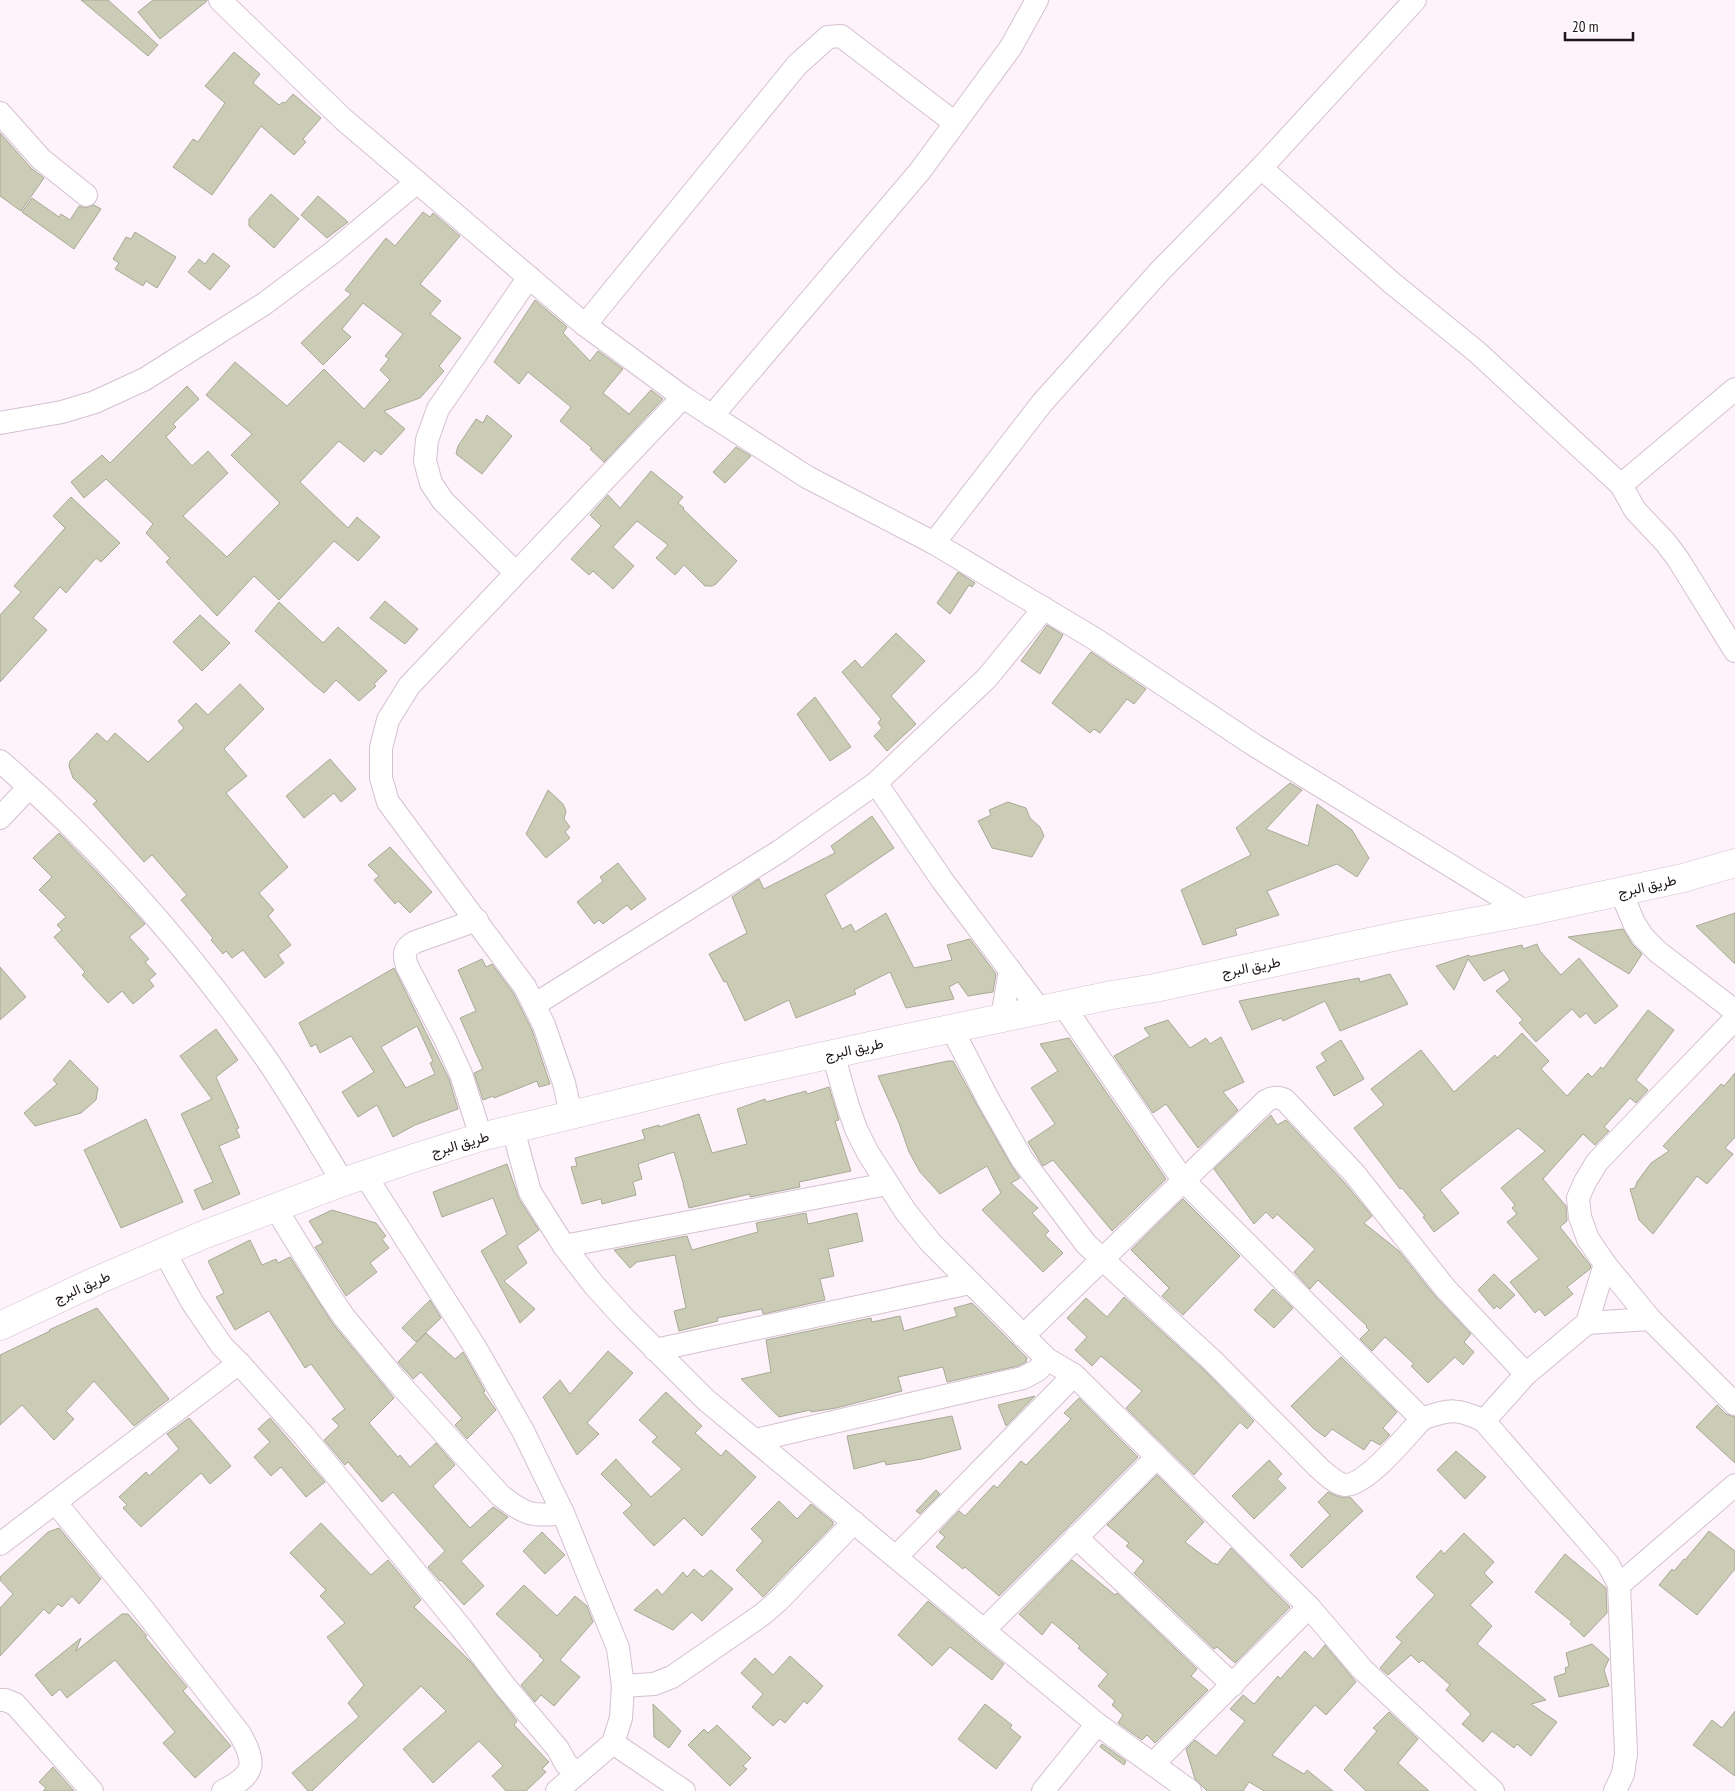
<svg xmlns="http://www.w3.org/2000/svg" width="1735" height="1791" font-family="'PT Sans Narrow',Vazirmatn,sans-serif">
<style>
.building{fill:#caccb6;stroke:#a8aa95;fill-rule:evenodd}
.lines{fill:none;stroke-linecap:round;stroke-linejoin:round}
.minor-casing{stroke:#d4c1d0;stroke-width:24}
.tertiary-casing{stroke:#d4c1d0;stroke-width:29}
.minor{stroke:#fff;stroke-width:22}
.tertiary{stroke:#fff;stroke-width:28}
.labels{text-anchor:middle;stroke-width:5;stroke-linejoin:round;paint-order:stroke}
.street-label{font-size:14px;fill:#1c151a;stroke:#fff}
</style>
<rect width="100%" height="100%" fill="#fef2fb"/>
<!-- building -->
<g class="building">
<path d="M81,0H108L158,45L148,56Z"/>
<path d="M153,0H207V1L160,39L138,12Z"/>
<path d="M234,52L260,74L253,83L279,105L283,102L285,103L293,94L321,118L303,139L306,142L294,155L261,126L212,195L173,167L193,139L198,142L225,103L205,86Z"/>
<path d="M0,133L31,168L44,178L21,211L0,196Z"/>
<path d="M271,194L299,219L274,248L249,226V219Z"/>
<path d="M318,196L348,222L327,238L301,215Z"/>
<path d="M32,198L59,217L61,214L70,220L79,206L85,208L94,205L101,209L74,249L22,212Z"/>
<path d="M423,212L430,217L433,213L460,236L420,284L441,301L430,314L461,338L439,366L444,371L420,398L384,411L405,429L381,455L375,450L364,462L339,441L300,482L348,528L357,517L380,537L358,561L334,541L279,600L254,576L217,616L166,562L170,558L146,533L153,524L106,479L84,498L71,482L102,455L110,463L187,386L199,399L173,424L176,427L166,437L192,466L208,451L228,473L183,516L227,557L280,503L231,455L252,434L206,395L235,362L287,406L324,369L364,409L390,380L380,370L389,359L385,356L403,334L363,303L342,329L351,337L323,365L301,343L351,294L345,290L386,238L395,246Z"/>
<path d="M135,232L176,257L157,288L146,281L143,286L115,269L119,263L113,259L126,237L131,239Z"/>
<path d="M213,253L230,266L210,290L188,272L199,259L205,264Z"/>
<path d="M535,300L567,327L563,333L590,361L598,351L623,369L603,393L629,414L651,390L663,399L604,462L590,449L592,448L560,421L571,407L528,372L519,384L494,362Z"/>
<path d="M487,415L512,436L482,474L456,454L458,446L476,419L483,423Z"/>
<path d="M736,447L751,456L725,483L713,472Z"/>
<path d="M651,471L683,497L678,503L684,508L683,509L737,561L716,584L712,586H705L684,565L675,575L656,558L668,545L637,521L613,547L634,566L613,589L593,571L589,575L571,559L601,526L590,515L608,495L620,508Z"/>
<path d="M71,497L120,543L101,562L96,558L66,593L60,587L33,618L47,630L0,682V615L21,592L14,586L65,528L53,516Z"/>
<path d="M958,572L975,583L972,587L969,585L950,614L937,603Z"/>
<path d="M385,601L418,629L405,644L370,618Z"/>
<path d="M279,602L323,643L338,627L387,671L374,684L376,686L359,701L336,680L324,693L314,685L255,631Z"/>
<path d="M200,615L230,643L202,671L173,642Z"/>
<path d="M1047,625L1063,635L1040,674L1021,661Z"/>
<path d="M896,633L925,661L891,696L916,724L887,751L874,736L882,728L878,723L881,719L842,672L855,660L862,668Z"/>
<path d="M1091,652L1146,689L1134,704L1127,699L1100,733L1094,729L1090,733L1052,703Z"/>
<path d="M240,684L264,709L224,749L247,776L226,793L288,867L259,893L274,910L268,916L291,945L278,955L284,963L265,978L243,950L232,958L226,951L223,954L211,940L213,938L181,900L187,895L152,855L144,862L93,804L97,801L73,778L69,766L70,761L97,733L107,742L115,733L148,762L184,728L178,721L196,703L208,715Z"/>
<path d="M815,697L851,747L830,761L797,714Z"/>
<path d="M330,759L356,789L341,802L334,793L304,818L286,796Z"/>
<path d="M1290,783L1302,790L1266,829L1308,846L1317,804L1352,830L1369,858L1357,877L1337,864L1267,891L1279,915L1235,929L1237,935L1203,945L1181,890L1251,855L1236,828Z"/>
<path d="M548,790L563,804L566,811L564,819L570,827L565,832L570,838L546,858L526,834Z"/>
<path d="M1008,802L1026,808L1030,818L1040,827L1044,836L1032,857L992,848L978,821L991,815L989,810Z"/>
<path d="M872,816L894,848L825,895L842,929L851,924L855,932L886,913L914,968L952,960L947,945L970,939L996,974L993,992L968,996L958,982L949,987L954,999L906,1008L890,972L854,990L856,994L796,1018L789,1000L745,1021L726,981L724,982L709,954L747,933L732,897L759,879L764,889L835,853L831,846Z"/>
<path d="M59,833L98,873L145,924L129,937L149,959L145,962L156,974L149,980L154,986L133,1004L122,991L108,1003L82,975L85,972L54,937L62,930L57,925L66,917L39,890L52,877L33,858Z"/>
<path d="M390,847L432,892L410,913L398,901L395,904L374,880L379,876L368,865Z"/>
<path d="M618,863L646,899L631,910L627,905L603,924L599,920L594,924L577,902L603,881L600,877Z"/>
<path d="M1735,913V964L1696,926Z"/>
<path d="M1623,929L1632,944L1642,954L1629,974L1568,937Z"/>
<path d="M1537,944L1540,951L1561,975L1579,958L1618,1006L1595,1024L1586,1013L1580,1018L1572,1009L1536,1042L1519,1023L1523,1020L1496,991L1510,980L1504,970L1484,981L1468,959L1454,990L1436,966L1469,955V957L1522,945L1523,949Z"/>
<path d="M482,959L486,967L492,964L514,994L532,1030L550,1084L539,1087L537,1081L494,1098L493,1096L483,1100L474,1073L483,1069L460,1018L476,1011L458,970Z"/>
<path d="M0,967L26,997L0,1020Z"/>
<path d="M394,968L449,1079L458,1109L415,1125L393,1137L377,1105L358,1117L342,1092L374,1072L351,1036L320,1053L316,1044L311,1047L299,1023ZM417,1026L433,1061L430,1063L435,1074L406,1088L381,1047Z"/>
<path d="M1390,974L1408,1004L1340,1031L1325,1001L1283,1021L1281,1018L1252,1030L1239,1001L1359,978L1360,982Z"/>
<path d="M1648,1010L1674,1030L1636,1080L1648,1090L1636,1103L1630,1098L1604,1127L1609,1131L1595,1145L1583,1134L1543,1179L1566,1206L1567,1221L1560,1227L1591,1266L1590,1269L1567,1287L1573,1294L1545,1316L1539,1309L1535,1313L1510,1282L1539,1259L1507,1222L1517,1214L1512,1208L1515,1205L1501,1188L1545,1151L1518,1128L1440,1190L1459,1213L1434,1232L1423,1217L1425,1216L1402,1188L1400,1189L1354,1128L1384,1105L1371,1089L1421,1050L1454,1092L1495,1055L1497,1058L1522,1033L1549,1061L1541,1069L1567,1096L1588,1073L1592,1077L1601,1067L1603,1069Z"/>
<path d="M1168,1020L1190,1048L1206,1038L1210,1044L1221,1037L1244,1082L1223,1092L1238,1110L1198,1148L1166,1104L1153,1113L1114,1056L1150,1036L1144,1028Z"/>
<path d="M216,1029L238,1060L216,1077L239,1128L236,1129L240,1137L219,1146L240,1194L203,1210L194,1190L213,1182L181,1114L212,1099L180,1056Z"/>
<path d="M1069,1038L1166,1179L1112,1231L1053,1160L1043,1166L1028,1142L1055,1124L1031,1088L1058,1071L1040,1044Z"/>
<path d="M1341,1040L1364,1079L1334,1096L1316,1067L1326,1061L1321,1053Z"/>
<path d="M70,1060L98,1088L96,1100L81,1113L35,1126L24,1113L57,1084L53,1080Z"/>
<path d="M948,1061H953L977,1105L1011,1165L1020,1178L1011,1183L1038,1208L1032,1213L1049,1231L1045,1235L1063,1253L1043,1272L982,1210L1001,1193L987,1166L940,1194L920,1172L909,1152L899,1123L878,1076Z"/>
<path d="M1735,1073V1137L1725,1148L1733,1154L1707,1184L1697,1176L1653,1234L1639,1220L1630,1189L1635,1188L1637,1182L1651,1163L1669,1151L1663,1146L1721,1084L1724,1086Z"/>
<path d="M829,1087L839,1120L835,1121L851,1171L799,1182L800,1187L750,1197V1194L689,1208L683,1184L684,1183H683L674,1152L638,1164L642,1179L633,1182L636,1195L602,1204L601,1199L582,1204L571,1167L577,1166L575,1158L645,1139L642,1130L659,1125V1127L699,1114L712,1153L747,1144L737,1109L765,1099L766,1102L806,1091L807,1094Z"/>
<path d="M1271,1115L1277,1125L1286,1120L1344,1182L1372,1216L1364,1223L1399,1251L1435,1296L1471,1334L1464,1342L1474,1352L1463,1365L1455,1357L1428,1383L1411,1366L1414,1364L1385,1337L1372,1351L1360,1339L1369,1330L1366,1327L1367,1326L1318,1280L1310,1289L1294,1272L1315,1249L1277,1214L1273,1219L1266,1212L1254,1224L1214,1169Z"/>
<path d="M146,1119L183,1202L121,1228L84,1150Z"/>
<path d="M507,1164L519,1199L539,1230L517,1246L527,1263L504,1281L535,1309L520,1323L481,1251L507,1234L493,1198L442,1217L433,1192Z"/>
<path d="M1183,1199L1240,1256L1183,1315L1162,1296L1169,1288L1131,1250Z"/>
<path d="M332,1210L376,1223L386,1236L382,1239L389,1248L370,1263L377,1272L346,1296L315,1247L323,1243L309,1221Z"/>
<path d="M806,1213L808,1224L857,1213L863,1241L828,1249L834,1276L820,1279L825,1300L763,1314L762,1309L717,1318L718,1321L679,1331L674,1311L686,1308L675,1255L637,1262L630,1268L614,1250L687,1236L692,1250L758,1232L756,1223Z"/>
<path d="M250,1240L262,1265L276,1259L278,1263L290,1257L333,1324L394,1398L369,1423L398,1457L400,1455L410,1467L436,1443L455,1465L433,1486L470,1528L493,1507L508,1517L461,1561L484,1586L464,1605L441,1580L440,1581L428,1567L445,1551L393,1492L382,1502L348,1462L345,1465L324,1440L339,1426L332,1419L345,1409L311,1364L305,1368L269,1311L235,1330L216,1297L224,1293L208,1261Z"/>
<path d="M1494,1274L1515,1295L1500,1309L1497,1306L1494,1309L1478,1290Z"/>
<path d="M1273,1289L1293,1308L1274,1328L1254,1310Z"/>
<path d="M1124,1297L1204,1370L1254,1421L1247,1429L1240,1422L1194,1475L1126,1408L1142,1391L1101,1356L1092,1366L1075,1350L1087,1337L1067,1318L1086,1298L1107,1317Z"/>
<path d="M430,1300L441,1318L416,1342L402,1328Z"/>
<path d="M972,1303L1027,1358L1026,1362L1018,1366L947,1382L943,1367L898,1377L902,1391L836,1408L811,1412L810,1410L779,1417L741,1379L771,1372L766,1340L871,1318L872,1322L900,1316L904,1331L957,1316L954,1308Z"/>
<path d="M97,1308L169,1399L134,1426L94,1381L66,1411L74,1419L54,1440L22,1405L0,1425V1355L50,1331L49,1330Z"/>
<path d="M426,1333L455,1359L463,1352L485,1391L483,1392L496,1410L467,1439L455,1425L462,1418L421,1372L413,1379L398,1362Z"/>
<path d="M608,1351L633,1373L587,1423L599,1434L577,1455L543,1397L560,1380L570,1394Z"/>
<path d="M1341,1357L1397,1412L1383,1428L1390,1435L1380,1445L1371,1440L1364,1450L1332,1429L1325,1437L1314,1429L1291,1406Z"/>
<path d="M666,1392L702,1426L695,1433L721,1456L726,1450L756,1477L702,1536L684,1518L654,1546L623,1513L632,1505L601,1474L616,1459L651,1497L682,1469L652,1442L657,1437L639,1420Z"/>
<path d="M1035,1396L1006,1426L998,1405Z"/>
<path d="M1079,1398L1138,1457L999,1596L965,1567L963,1569L936,1547L945,1537L939,1532L959,1511L965,1516L994,1485L997,1488L1021,1461L1026,1465L1071,1419L1064,1413Z"/>
<path d="M1717,1405L1726,1414L1735,1417V1463L1696,1427Z"/>
<path d="M952,1416L961,1449L922,1459L886,1465L885,1461L854,1469L847,1436Z"/>
<path d="M189,1418L231,1466L210,1484L201,1473L141,1527L123,1508L127,1505L119,1497L146,1472L149,1476L179,1449L167,1434Z"/>
<path d="M270,1418L325,1482L306,1497L281,1467L271,1476L254,1457L270,1442L258,1429Z"/>
<path d="M1456,1451L1486,1477L1465,1499L1437,1470Z"/>
<path d="M1269,1460L1282,1474L1277,1479L1286,1488L1254,1519L1232,1496Z"/>
<path d="M1157,1475L1204,1522L1185,1542L1214,1564L1215,1563L1217,1565L1231,1548L1290,1607L1235,1663L1217,1647L1214,1649L1134,1573L1144,1561L1126,1546L1129,1543L1107,1525Z"/>
<path d="M936,1490L940,1494L920,1514L916,1511Z"/>
<path d="M1328,1492L1339,1497H1350L1363,1511L1302,1568L1290,1555L1330,1515L1318,1502Z"/>
<path d="M779,1501L797,1519L811,1504L833,1522V1525L763,1597L736,1570L763,1541L751,1529Z"/>
<path d="M321,1523L371,1575L388,1560L421,1600L414,1607L470,1661L517,1721L514,1725L549,1762L542,1769L546,1772L526,1791H506L492,1776L503,1766L479,1741L433,1783L403,1749L446,1711L421,1686L312,1791H308L292,1773L359,1717L348,1703L364,1685L327,1637L345,1623L320,1596L326,1590L290,1553Z"/>
<path d="M59,1528L101,1579L79,1604L72,1596L62,1607L58,1604L49,1614L44,1609L0,1656V1608L13,1594L0,1580V1577L48,1532Z"/>
<path d="M1709,1531L1735,1551V1569L1697,1615L1659,1585L1672,1569L1674,1571L1684,1559L1685,1560Z"/>
<path d="M542,1532L565,1555L545,1574L523,1551Z"/>
<path d="M1464,1533L1494,1562L1484,1573L1493,1582L1470,1605L1492,1626L1477,1644L1546,1700L1531,1704L1557,1722L1531,1756L1517,1744L1514,1748L1492,1731L1483,1742L1462,1724L1471,1714L1446,1690L1450,1685L1422,1660L1419,1663L1411,1655L1388,1675L1380,1668L1402,1642L1396,1637L1435,1595L1416,1577L1441,1550L1444,1554Z"/>
<path d="M1565,1554L1606,1588L1607,1613L1584,1637L1570,1624L1572,1622L1535,1592Z"/>
<path d="M1072,1560L1115,1595L1117,1593L1197,1669L1191,1676L1208,1690L1155,1743L1147,1735L1142,1740L1118,1723L1123,1715L1112,1705L1115,1701L1098,1686L1108,1674L1078,1648L1080,1646L1052,1622L1042,1635L1019,1614Z"/>
<path d="M694,1569L703,1577L711,1570L733,1589L702,1621L692,1612L673,1630L634,1610L657,1589L662,1595L683,1572L687,1577Z"/>
<path d="M524,1585L557,1616L575,1596L587,1606L593,1622L560,1660L580,1677L554,1706L541,1695L535,1702L521,1685L544,1660L539,1656L540,1655L496,1614Z"/>
<path d="M928,1601L1004,1664L992,1680L950,1647L932,1666L898,1635Z"/>
<path d="M122,1614H128L147,1636L145,1637L187,1687L183,1691L231,1746L195,1778L163,1743L175,1732L115,1660L67,1698L60,1689L52,1696L35,1675L81,1638L76,1651Z"/>
<path d="M1592,1644L1609,1659L1604,1670L1609,1686L1559,1697L1554,1677L1566,1673L1565,1668L1569,1666L1566,1653Z"/>
<path d="M1325,1645L1356,1682L1326,1715L1315,1705L1272,1755L1304,1774L1307,1770L1333,1791H1264L1249,1782L1243,1791H1207L1195,1779L1186,1749L1195,1740L1216,1756L1245,1721L1230,1709L1243,1695L1254,1704L1278,1676L1280,1679L1305,1651L1313,1659Z"/>
<path d="M790,1656L823,1686L807,1704L804,1701L785,1723L780,1719L773,1726L752,1707L763,1694L741,1673L755,1658L773,1675Z"/>
<path d="M653,1704L681,1731L669,1748L654,1737Z"/>
<path d="M985,1704L1012,1725L1010,1728L1021,1737L996,1769L958,1739Z"/>
<path d="M1735,1711V1776L1693,1745L1712,1720L1722,1728Z"/>
<path d="M1389,1712L1418,1739L1398,1763L1429,1791H1366L1344,1770L1377,1731L1373,1728Z"/>
<path d="M717,1725L751,1758L743,1766L747,1769L730,1786L688,1745L704,1729L708,1733Z"/>
<path d="M1102,1744L1126,1761L1124,1765L1100,1747Z"/>
<path d="M53,1767L74,1791H43L46,1788L39,1782Z"/>
</g>
<g class="lines">
<!-- minor casing -->
<g class="minor-casing">
<g id="minor">
<path d="M220,0L343,119L585,325L683,397L807,477L934,543L1095,639L1254,745L1526,912"/>
<path d="M0,113L41,159L86,195"/>
<path d="M1261,168L1392,283L1477,352L1621,485L1735,389"/>
<path d="M585,325L797,65L828,37L841,36L955,123"/>
<path d="M712,416L920,171L1011,47L1037,0"/>
<path d="M0,423L62,412L95,402L145,379L264,304L332,253L417,182"/>
<path d="M1621,485L1635,510L1666,543L1678,559L1735,651"/>
<path d="M934,543L1042,403L1160,271L1261,168L1415,0"/>
<path d="M515,572L443,501L431,483L425,461L427,440L438,409L529,277"/>
<path d="M0,761C100,847 189,949 265,1057C293,1097 317,1141 343,1182"/>
<path d="M876,783L942,880L1040,1010"/>
<path d="M0,818L29,787"/>
<path d="M1621,892L1634,923L1643,937L1658,952L1735,1011"/>
<path d="M477,920L415,942C404,948 403,954 407,966L445,1039L461,1074L481,1137"/>
<path d="M534,1005L780,851L876,783L987,678L1044,608"/>
<path d="M1002,1018L1010,970"/>
<path d="M1735,1019L1597,1162L1585,1182L1578,1198L1580,1217L1588,1239L1605,1264L1650,1319L1735,1404"/>
<path d="M952,1029L988,1099L1022,1159L1086,1244L1213,1361L1319,1468C1326,1474 1336,1484 1345,1485C1366,1486 1407,1435 1422,1419L1183,1180L1063,1005"/>
<path d="M833,1054L848,1106L856,1129L868,1153L906,1212L931,1243L1047,1359L1074,1375L1309,1607L1362,1669L1493,1791"/>
<path d="M571,1115L564,1083L544,1025L525,987L388,802L381,778V748L388,720L409,686L683,397"/>
<path d="M513,1129L530,1192L564,1246L594,1285L624,1318L706,1400L1097,1724L1190,1791"/>
<path d="M365,1175L475,1347L523,1431L563,1513L618,1648L623,1686L621,1718L613,1743L557,1791"/>
<path d="M275,1207L327,1292L344,1317L396,1380L501,1496C525,1515 533,1517 563,1513"/>
<path d="M564,1246L887,1184"/>
<path d="M164,1251L192,1302L222,1346L239,1363L304,1436L462,1629L504,1685L558,1749L566,1764L578,1773"/>
<path d="M1587,1323L1650,1319"/>
<path d="M1023,1336L1266,1101C1273,1097 1278,1096 1285,1100L1354,1173L1445,1288L1526,1374"/>
<path d="M655,1350L970,1283"/>
<path d="M1422,1419C1449,1409 1458,1408 1484,1421L1608,1564L1619,1585L1626,1754L1623,1774L1615,1791"/>
<path d="M1484,1421L1526,1374L1587,1323L1605,1264"/>
<path d="M756,1440L1023,1378L1038,1370L1047,1359"/>
<path d="M55,1502L143,1609L240,1734C257,1765 255,1774 223,1791"/>
<path d="M1076,1537L1233,1685"/>
<path d="M0,1544L239,1363"/>
<path d="M896,1557L1074,1375"/>
<path d="M1619,1585L1735,1485"/>
<path d="M984,1630L1157,1457"/>
<path d="M623,1686L654,1684L672,1677L763,1614L778,1601L854,1522"/>
<path d="M0,1700H5L15,1704L92,1791"/>
<path d="M613,1743L684,1791"/>
<path d="M1153,1764L1309,1607"/>
<path d="M1043,1791L1097,1724"/>
</g>
</g>
<!-- tertiary casing -->
<g class="tertiary-casing">
<path id="tertiary" d="M0,1326L98,1280L203,1235L343,1182L417,1157L481,1137L723,1078L897,1040L1112,995L1155,988L1402,935L1526,912L1683,878L1735,863"/>
</g>
<!-- minor -->
<use href="#minor" class="minor"/>
<!-- tertiary -->
<use href="#tertiary" class="tertiary"/>
</g>
<g class="labels">
<!-- street labels -->
<g class="street-label">
<text transform="translate(1647 886) rotate(-13)" y="5">طريق البرج</text>
<text transform="translate(1251 967) rotate(-11)" y="5">طريق البرج</text>
<text transform="translate(854 1049) rotate(-12)" y="5">طريق البرج</text>
<text transform="translate(460 1144) rotate(-16)" y="5">طريق البرج</text>
<text transform="translate(82 1287) rotate(-24)" y="5">طريق البرج</text>
</g>
</g>
<!-- scale -->
<path d="M1565 32v8h68v-8" fill="none" stroke="#1c151a" stroke-width="2.5"/>
<text x="1572" y="32" font-size="15" fill="#1c151a" stroke="#ffffff" stroke-width="4" paint-order="stroke">20 m</text>
</svg>
